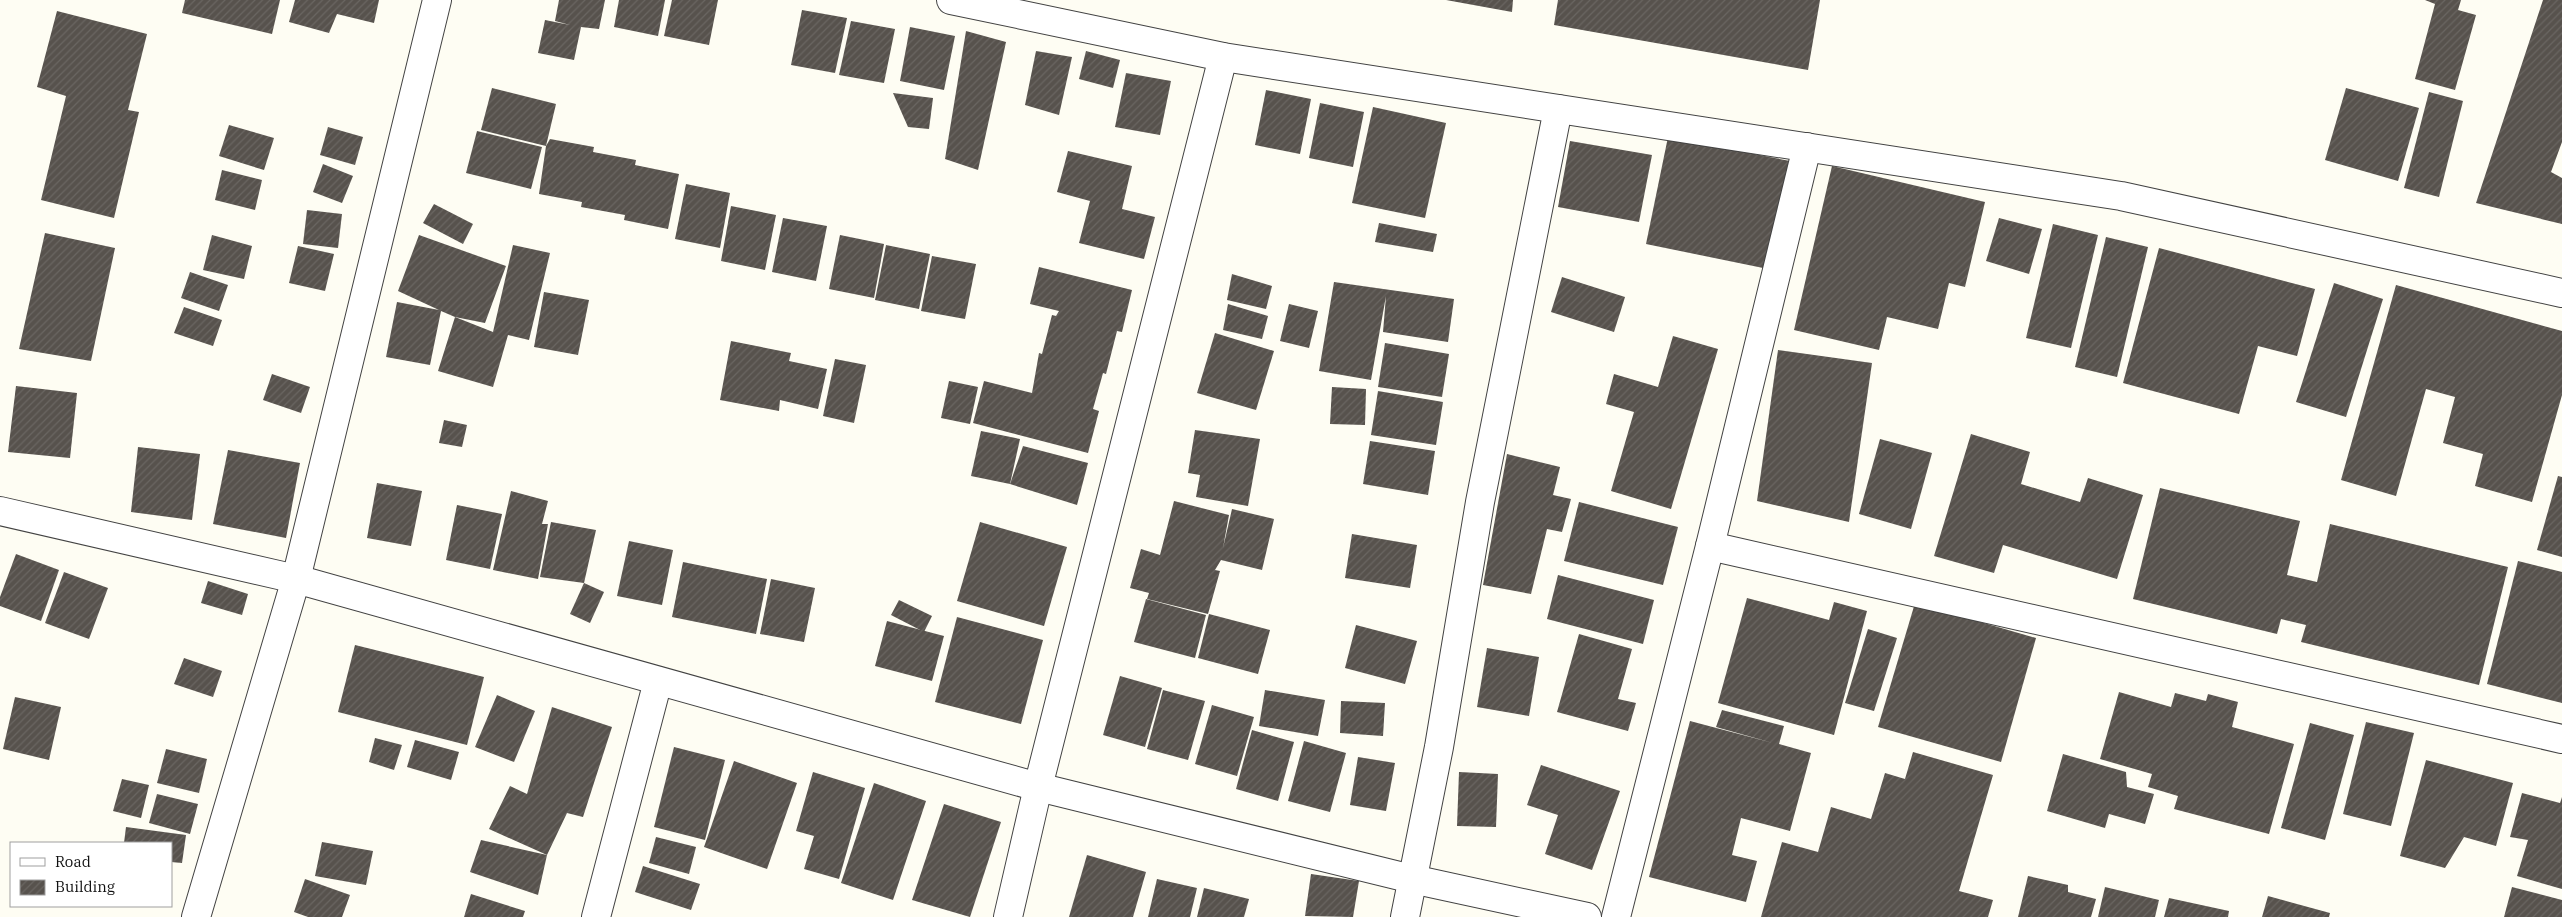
<svg xmlns="http://www.w3.org/2000/svg" width="2562" height="917" font-family="'IBM Plex Serif',serif">
<style>
.building{fill:url(#building-hatch)}
.lines{fill:none;stroke-linecap:round;stroke-linejoin:round}
.minor-casing{stroke:#434343;stroke-width:30}
.minor{stroke:#fff;stroke-width:28}
</style>
<defs>
<pattern id="building-hatch" width="6" height="6" patternUnits="userSpaceOnUse" patternTransform="scale(1.25)"><rect width="6" height="6" fill="#57524d"/><path d="M-1 1l2-2M0 6l6-6M5 7l2-2" fill="none" stroke="#6a6662"/></pattern>
</defs>
<rect width="100%" height="100%" fill="#fefdf3"/>
<!-- building -->
<g class="building">
<path d="M185,0H280L272,34L182,13Z"/>
<path d="M295,0H379L374,23L337,14L329,33L289,22Z"/>
<path d="M559,0H605L599,29L581,27L574,60L538,53L545,20L570,25L555,21Z"/>
<path d="M619,0H665L658,36L614,27Z"/>
<path d="M672,0H718L709,45L664,36Z"/>
<path d="M1446,0H1513L1512,12Z"/>
<path d="M1558,0H1820L1808,70L1554,25Z"/>
<path d="M2425,0H2461L2458,10L2476,15L2455,90L2415,79L2435,4Z"/>
<path d="M2543,0H2562V142L2551,172L2562,178V224L2476,203Z"/>
<path d="M802,10L847,18L835,73L791,65Z"/>
<path d="M57,11L147,34L128,110L139,112L114,218L41,200L66,96L37,87Z"/>
<path d="M851,21L895,29L884,83L839,75Z"/>
<path d="M910,27L955,36L944,90L900,81Z"/>
<path d="M966,31L1006,42L978,170L945,159Z"/>
<path d="M1036,51L1072,57L1059,115L1025,105Z"/>
<path d="M1086,51L1120,60L1113,88L1079,79Z"/>
<path d="M1126,73L1171,81L1160,135L1115,127Z"/>
<path d="M492,88L556,104L546,146L481,130Z"/>
<path d="M2346,88L2419,108L2398,181L2325,160Z"/>
<path d="M1266,90L1311,99L1300,154L1255,145Z"/>
<path d="M2429,92L2463,101L2439,197L2404,188Z"/>
<path d="M893,93L933,98L929,129L908,127Z"/>
<path d="M1320,103L1364,112L1353,167L1309,158Z"/>
<path d="M1373,107L1446,123L1425,218L1352,203Z"/>
<path d="M229,125L274,138L264,170L219,156Z"/>
<path d="M328,127L363,137L355,165L320,155Z"/>
<path d="M477,131L542,147L531,189L466,173Z"/>
<path d="M1668,137L1790,161L1768,269L1646,244Z"/>
<path d="M550,139L594,147L593,152L636,160L635,165L679,174L668,229L624,220L625,215L581,207L582,202L539,194L546,146Z"/>
<path d="M1570,141L1652,155L1639,222L1558,207Z"/>
<path d="M1068,151L1132,166L1122,209L1155,217L1144,259L1079,243L1090,201L1057,192Z"/>
<path d="M323,164L353,176L342,203L313,192Z"/>
<path d="M1832,166L1985,202L1965,287L1949,283L1938,329L1887,317L1879,350L1794,330Z"/>
<path d="M222,170L262,180L255,210L215,200Z"/>
<path d="M686,184L730,193L720,248L675,239Z"/>
<path d="M434,204L473,224L463,244L423,223Z"/>
<path d="M731,206L776,215L765,270L721,261Z"/>
<path d="M307,210L342,214L338,248L303,244Z"/>
<path d="M783,218L827,226L816,281L772,272Z"/>
<path d="M1999,218L2042,229L2029,274L1986,261Z"/>
<path d="M1379,223L1437,234L1433,252L1375,242Z"/>
<path d="M2053,224L2098,235L2071,348L2026,338Z"/>
<path d="M45,233L115,248L91,361L19,349Z"/>
<path d="M212,235L252,246L244,279L203,270Z"/>
<path d="M419,235L506,266L485,323L455,317L441,311L430,365L386,357L397,302L439,310L398,291Z"/>
<path d="M840,235L884,244L874,298L829,289Z"/>
<path d="M2106,237L2148,247L2117,377L2075,367Z"/>
<path d="M513,245L550,253L529,340L508,335L493,387L438,371L455,317L493,332Z"/>
<path d="M886,245L930,254L919,309L875,300Z"/>
<path d="M298,246L334,254L325,291L289,283Z"/>
<path d="M2159,248L2315,289L2297,356L2258,346L2239,414L2123,383Z"/>
<path d="M932,256L976,264L965,319L921,311Z"/>
<path d="M1039,267L1132,290L1122,332L1117,331L1106,374L1103,373L1093,409L1099,411L1088,453L973,423L984,381L1032,393L1039,353L1042,354L1052,315L1056,316L1059,311L1030,304Z"/>
<path d="M190,272L228,285L219,311L181,298Z"/>
<path d="M1232,274L1272,286L1266,309L1227,300Z"/>
<path d="M1562,277L1625,297L1614,332L1551,312Z"/>
<path d="M1334,282L1454,299L1448,342L1383,332L1386,296L1371,380L1319,371Z"/>
<path d="M2334,283L2383,299L2346,417L2296,402Z"/>
<path d="M2396,285L2562,331V395L2532,502L2475,486L2483,454L2443,443L2455,397L2426,389L2396,496L2341,480Z"/>
<path d="M544,292L589,300L578,355L534,347Z"/>
<path d="M1228,304L1268,316L1262,339L1223,330Z"/>
<path d="M1289,304L1318,311L1309,348L1280,341Z"/>
<path d="M184,307L222,320L213,346L174,333Z"/>
<path d="M1215,333L1274,351L1256,410L1197,393Z"/>
<path d="M1673,336L1718,349L1671,509L1611,491L1634,412L1606,404L1614,374L1658,387Z"/>
<path d="M731,341L791,353L789,361L827,369L818,409L780,400L779,411L720,400Z"/>
<path d="M1385,343L1449,354L1442,397L1378,387Z"/>
<path d="M1778,350L1872,363L1849,522L1757,501Z"/>
<path d="M835,359L866,365L854,423L823,416Z"/>
<path d="M272,374L310,387L301,413L263,400Z"/>
<path d="M949,381L978,387L970,424L941,418Z"/>
<path d="M16,386L77,393L70,458L8,452Z"/>
<path d="M1332,387L1366,389L1365,425L1330,424Z"/>
<path d="M1378,391L1443,402L1436,445L1371,435Z"/>
<path d="M444,420L467,425L462,447L439,443Z"/>
<path d="M1195,430L1260,439L1248,506L1196,497L1200,475L1188,473Z"/>
<path d="M981,431L1020,439L1010,484L971,476Z"/>
<path d="M1971,434L2030,452L2021,484L2080,502L2088,478L2143,495L2117,579L2003,545L1994,573L1934,556Z"/>
<path d="M1880,439L1932,453L1911,529L1859,514Z"/>
<path d="M1370,441L1435,451L1428,495L1363,484Z"/>
<path d="M1023,446L1088,463L1077,505L1010,484Z"/>
<path d="M138,447L200,454L192,520L131,512Z"/>
<path d="M228,450L300,463L286,538L213,524Z"/>
<path d="M1507,454L1560,467L1553,495L1571,499L1562,532L1547,529L1531,594L1483,585Z"/>
<path d="M2558,476L2562,477V557L2537,550Z"/>
<path d="M377,483L422,491L411,546L367,538Z"/>
<path d="M2160,488L2300,521L2287,575L2317,582L2330,524L2508,567L2479,685L2301,642L2306,625L2281,619L2277,634L2133,599Z"/>
<path d="M511,491L548,501L542,524H548L538,579L493,570Z"/>
<path d="M1174,501L1229,515L1223,548L1232,509L1274,519L1262,570L1221,560L1215,570L1220,571L1208,614L1147,599L1149,593L1130,588L1141,549L1160,555Z"/>
<path d="M1579,502L1678,527L1663,585L1564,561Z"/>
<path d="M457,505L502,514L490,569L446,560Z"/>
<path d="M551,522L596,530L584,583L540,577Z"/>
<path d="M980,522L1067,547L1044,626L957,601Z"/>
<path d="M1352,534L1417,545L1410,588L1345,578Z"/>
<path d="M629,541L673,550L662,605L617,596Z"/>
<path d="M16,554L59,570L41,621L0,606V597Z"/>
<path d="M2518,561L2562,572V703L2487,684Z"/>
<path d="M683,562L767,579L756,634L672,617Z"/>
<path d="M64,572L108,588L89,639L45,623Z"/>
<path d="M1558,575L1654,600L1643,644L1547,619Z"/>
<path d="M771,579L815,588L804,642L760,634Z"/>
<path d="M208,581L248,594L242,615L201,603Z"/>
<path d="M584,583L604,592L590,623L570,614Z"/>
<path d="M1747,598L1829,620L1834,602L1867,611L1834,735L1718,703Z"/>
<path d="M1146,599L1206,615L1195,658L1134,642Z"/>
<path d="M899,600L932,616L924,632L891,615Z"/>
<path d="M1915,603L2036,638L2001,762L1878,727Z"/>
<path d="M1209,614L1270,630L1258,674L1198,658Z"/>
<path d="M957,617L1043,640L1021,724L935,702Z"/>
<path d="M887,621L944,636L932,681L875,666Z"/>
<path d="M1356,625L1417,641L1405,684L1345,668Z"/>
<path d="M1868,629L1897,638L1874,711L1845,703Z"/>
<path d="M1579,634L1632,649L1618,699L1636,703L1628,731L1557,712Z"/>
<path d="M355,645L484,677L467,745L338,712Z"/>
<path d="M1487,648L1539,657L1529,716L1477,707Z"/>
<path d="M184,658L222,671L213,697L174,684Z"/>
<path d="M1120,676L1162,688L1145,747L1103,735Z"/>
<path d="M1163,690L1205,701L1188,760L1147,749Z"/>
<path d="M1265,690L1325,700L1318,736L1259,726Z"/>
<path d="M2119,692L2171,707L2175,693L2206,701L2208,694L2238,702L2232,727L2294,744L2269,834L2174,809L2178,796L2148,787L2152,774L2100,759Z"/>
<path d="M497,695L535,711L514,762L475,747Z"/>
<path d="M15,697L61,707L49,760L3,749Z"/>
<path d="M1341,701L1385,703L1383,736L1340,733Z"/>
<path d="M1212,705L1254,717L1237,776L1195,764Z"/>
<path d="M552,707L612,727L583,817L567,813L547,855L489,829L510,786L527,794Z"/>
<path d="M1722,710L1784,726L1779,744L1811,753L1790,831L1741,818L1732,855L1757,861L1746,902L1649,877L1690,721L1773,743L1716,727Z"/>
<path d="M2366,722L2414,733L2391,826L2343,814Z"/>
<path d="M2310,723L2354,735L2325,840L2281,828Z"/>
<path d="M1252,730L1294,742L1278,801L1236,789Z"/>
<path d="M375,738L402,745L394,770L369,762Z"/>
<path d="M415,740L459,752L451,780L407,767Z"/>
<path d="M1304,741L1346,753L1330,812L1288,801Z"/>
<path d="M674,747L725,760L705,840L654,827Z"/>
<path d="M166,749L207,759L199,793L157,783Z"/>
<path d="M1913,752L1993,775L1959,891L1993,900L1988,917H1761L1782,842L1818,852L1831,807L1871,819L1885,773L1905,779Z"/>
<path d="M2063,754L2126,772L2127,787L2154,794L2145,824L2109,814L2105,828L2047,811Z"/>
<path d="M1358,757L1395,763L1386,811L1350,805Z"/>
<path d="M2426,760L2513,783L2496,846L2464,837L2445,868L2400,856Z"/>
<path d="M734,761L797,783L767,869L704,847Z"/>
<path d="M1541,765L1620,791L1592,870L1545,854L1558,815L1527,805Z"/>
<path d="M813,772L865,788L839,879L804,869L814,836L796,831Z"/>
<path d="M1459,772L1498,774L1496,827L1457,826Z"/>
<path d="M122,779L149,785L141,818L113,811Z"/>
<path d="M874,783L926,801L893,900L841,883Z"/>
<path d="M2522,793L2560,803L2562,797V889L2517,876L2528,840L2510,837Z"/>
<path d="M157,794L198,804L190,834L149,823Z"/>
<path d="M944,804L1001,822L970,917L912,900Z"/>
<path d="M126,827L186,835L182,863L171,862V843H124Z"/>
<path d="M656,837L696,847L689,874L649,863Z"/>
<path d="M481,840L547,855L538,895L470,872Z"/>
<path d="M322,842L373,851L366,885L315,876Z"/>
<path d="M1087,855L1146,872L1133,917H1069Z"/>
<path d="M643,866L700,884L691,910L635,892Z"/>
<path d="M1311,874L1359,881L1353,917L1305,916Z"/>
<path d="M2028,876L2068,885V892L2096,899L2091,917H2018Z"/>
<path d="M305,879L350,895L342,917H308L294,912Z"/>
<path d="M1157,879L1197,888L1190,917H1148Z"/>
<path d="M2105,887L2159,900L2155,917H2098Z"/>
<path d="M2512,887L2562,900V917H2504Z"/>
<path d="M1204,888L1249,899L1244,917H1197Z"/>
<path d="M471,894L525,911L523,917H464Z"/>
<path d="M2268,896L2330,913L2329,917H2262Z"/>
<path d="M2169,898L2229,911L2228,917H2164Z"/>
</g>
<g class="lines">
<!-- minor casing -->
<g class="minor-casing">
<g id="minor">
<path d="M951,0L1223,57L2121,196L2562,293"/>
<path d="M0,511L296,579L1038,787L1412,879L1587,917"/>
<path d="M1710,546L2562,739"/>
<path d="M196,917L296,579L437,0"/>
<path d="M596,917L658,681"/>
<path d="M1008,917L1038,787L1223,57"/>
<path d="M1405,917L1439,747L1480,502L1558,109"/>
<path d="M1616,917L1710,546L1807,147"/>
</g>
</g>
<!-- minor -->
<use href="#minor" class="minor"/>
</g>
<!-- legend -->
<rect x="10" y="842" width="162" height="65" fill="#ffffff" stroke="#9f9f9f"/>
<rect x="20" y="858" width="25" height="8" fill="#ffffff" stroke="#9f9f9f"/>
<text x="55" y="867" font-size="15" fill="#101010">Road</text>
<rect x="20" y="880" width="25" height="15" fill="url(#building-hatch)" stroke="#9f9f9f"/>
<text x="55" y="892" font-size="15" fill="#101010">Building</text>
</svg>
